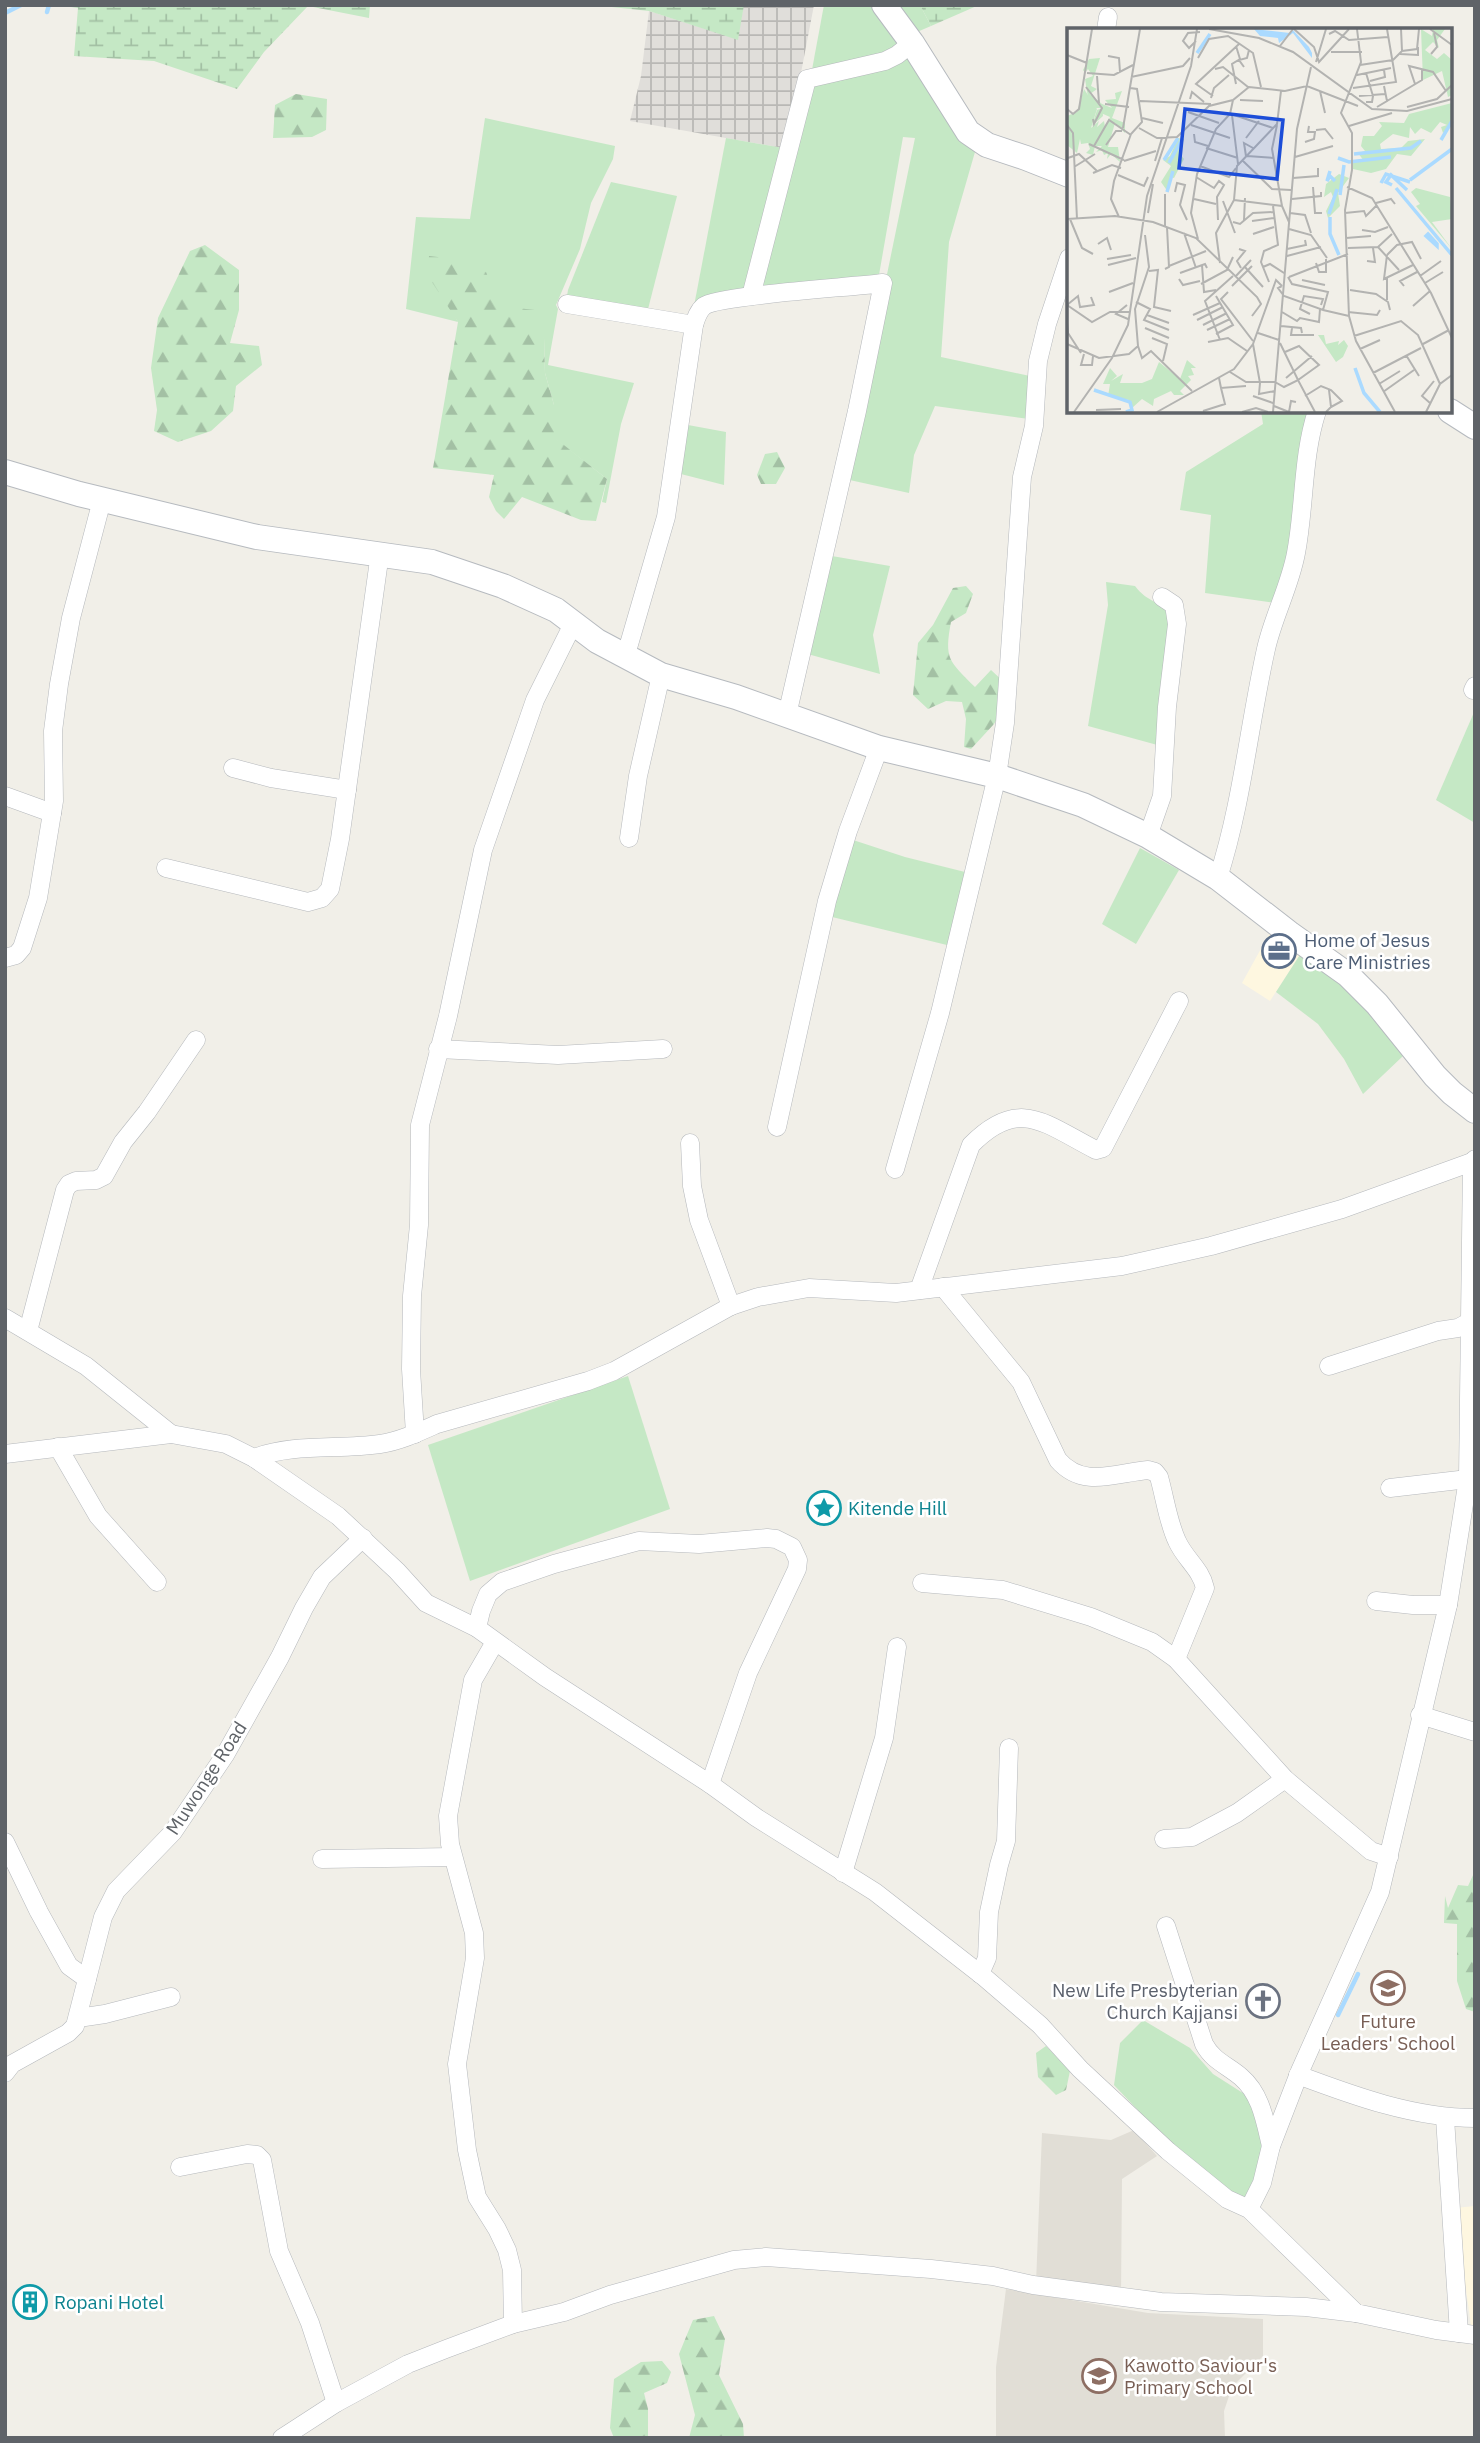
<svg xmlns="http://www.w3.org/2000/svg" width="1480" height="2443" font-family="'IBM Plex Sans',sans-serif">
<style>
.commercial{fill:#fef7e0}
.industrial{fill:url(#industrial-grid)}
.education{fill:#e1ded6}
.grass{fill:#c5e8c5}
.forest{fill:url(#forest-firs)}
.wetland{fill:url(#wetland-marsh)}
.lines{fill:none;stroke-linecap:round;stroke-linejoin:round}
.stream{stroke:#aadaff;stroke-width:4.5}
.street-casing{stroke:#b5b8bc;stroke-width:19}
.secondary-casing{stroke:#b6babf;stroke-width:26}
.street{stroke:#fff;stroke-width:18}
.secondary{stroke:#fff;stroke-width:24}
.labels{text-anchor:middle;stroke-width:5;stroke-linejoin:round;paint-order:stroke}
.service-label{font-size:19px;fill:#4e5e75;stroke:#fff;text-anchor:start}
.culture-label{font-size:19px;fill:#0d838f;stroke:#fff;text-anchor:start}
.street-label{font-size:19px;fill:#5f6368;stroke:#fff}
.worship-label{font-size:19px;fill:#5b616d;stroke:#fff;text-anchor:end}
.education-label{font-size:19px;fill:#785e54;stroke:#fff}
.inset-river{fill:none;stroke:#aadaff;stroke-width:3.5}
.inset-road{fill:none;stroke:#b3b3b1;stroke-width:2}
.view{fill:#1d4ed8;fill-opacity:0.15;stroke:#1d4ed8;stroke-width:3.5}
.inset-edge{fill:none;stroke:#5f6368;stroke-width:3.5}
</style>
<defs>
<pattern id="industrial-grid" width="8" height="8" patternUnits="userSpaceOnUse" patternTransform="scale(1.75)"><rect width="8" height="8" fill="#e0deda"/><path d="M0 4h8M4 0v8" fill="none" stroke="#b9b8b5"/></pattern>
<pattern id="forest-firs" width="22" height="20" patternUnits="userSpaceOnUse" patternTransform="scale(1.75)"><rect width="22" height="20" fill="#c5e8c5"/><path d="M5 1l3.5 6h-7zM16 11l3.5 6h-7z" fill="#a3c0a4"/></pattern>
<pattern id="wetland-marsh" width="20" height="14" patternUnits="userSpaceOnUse" patternTransform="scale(1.75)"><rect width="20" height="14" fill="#c5e8c5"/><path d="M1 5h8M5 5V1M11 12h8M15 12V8" fill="none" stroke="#a3c0a4"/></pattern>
</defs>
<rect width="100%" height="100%" fill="#f1efe8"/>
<!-- commercial -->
<g class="commercial">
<path d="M1273,927L1303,950L1270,1001L1242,983Z"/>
<path d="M1475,2206V2327L1471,2326L1455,2208Z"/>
</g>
<!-- industrial -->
<path class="industrial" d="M744,5H814L800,78L783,148L630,121L641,76L649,11L737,39Z"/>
<!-- education -->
<g class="education">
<path d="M1134,2130L1157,2156L1122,2179L1121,2296L1036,2283L1042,2133L1111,2140Z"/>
<path d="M1006,2289L1148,2313L1263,2319V2356L1232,2387L1224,2411L1225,2438H996V2367Z"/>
</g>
<!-- grass -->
<g class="grass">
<path d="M824,5H873L901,40L892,53L811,75Z"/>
<path d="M890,5H920L931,26L910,35Z"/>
<path d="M911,54L977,145L949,242L941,357L1030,376L1029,419L935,406L914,455L909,493L845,479L915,138L903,137L879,275L756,292L811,87Z"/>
<path d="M485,118L615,146L613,159L591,203L580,249L556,305L558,309L548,365L634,383L621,424L606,503L602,502L607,479L554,438V405L545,373L544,338L451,309L458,322L406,309L416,217L470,219Z"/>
<path d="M726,138L783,148L746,297L694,306Z"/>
<path d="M611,182L677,196L647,313L567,296L568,290Z"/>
<path d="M1261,411H1313L1294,559L1276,603L1205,593L1211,515L1180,510L1186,472L1263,424Z"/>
<path d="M688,425L726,432L724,485L677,473Z"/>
<path d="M826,555L890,566L873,635L880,674L804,653Z"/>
<path d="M1106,582L1135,586C1148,603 1157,599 1170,613L1161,746L1088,726L1108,605Z"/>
<path d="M1475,710V823L1436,800Z"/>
<path d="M850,839L905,857L965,872L951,946L828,916Z"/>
<path d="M1140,848L1179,870L1136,944L1102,924Z"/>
<path d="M1303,950L1380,1021L1403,1056L1363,1094L1344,1059L1318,1024L1276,992Z"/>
<path d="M628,1376L670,1509L470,1581L428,1445Z"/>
<path d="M1143,2020L1190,2048L1213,2074L1246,2095L1259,2115L1265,2156L1251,2198L1239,2197L1166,2140L1114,2085L1120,2043Z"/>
</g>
<!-- forest -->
<g class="forest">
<path d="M296,94L327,99L326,130L312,137L273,138L275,105Z"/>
<path d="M205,245L239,270V310L230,343L259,346L262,365L236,386L233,411L211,431L178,442L154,431L157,410L151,368L158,318L190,251Z"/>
<path d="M429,256L455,259L486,272L500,306L535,310L544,338L545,373L554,405L555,438L607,479L596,521L581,520L522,497L504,519L496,511L489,497L494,475L433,468L458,322L428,276Z"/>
<path d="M777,452L785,468L776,484H761L757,475L765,454Z"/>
<path d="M966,586L973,594L966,613L951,622C944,659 949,661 975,687L991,670L1005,683L1012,694L994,724L971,749L964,747L966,719L962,702L946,701L928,709L913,695L918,643L933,625L953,588Z"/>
<path d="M1474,1873H1475V2012L1466,2009L1457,1981V1924L1444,1923L1445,1896L1448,1908L1458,1885L1468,1886Z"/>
<path d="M1046,2046L1070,2071L1066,2090L1056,2095L1038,2077L1036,2053Z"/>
<path d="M714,2316L725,2339L719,2375L743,2424L744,2438H689L695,2415L679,2354L693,2320Z"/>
<path d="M662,2361L671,2372L667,2383L644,2393L648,2409V2436L653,2438H614L610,2428L614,2379L641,2362Z"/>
</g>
<!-- wetland -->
<g class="wetland">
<path d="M57,5H370L369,18L308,6L264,52L237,89L154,61L74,56L78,8Z"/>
<path d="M593,5H744L738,40L649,11Z"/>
<path d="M920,5H979L931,26Z"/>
</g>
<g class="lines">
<!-- stream -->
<g class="stream">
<path d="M47,12L49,5"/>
<path d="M5,13L21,5"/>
<path d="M1338,2015L1358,1974"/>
</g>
<!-- street casing -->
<g class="street-casing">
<g id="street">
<path d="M1106,30L1108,17"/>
<path d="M751,296L807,79L885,61L897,55L912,43"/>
<path d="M567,304L694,325"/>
<path d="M625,658L666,517L694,325C696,318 698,311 704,306C719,295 855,287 883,283L857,411L787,715"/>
<path d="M1473,690L1475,686"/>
<path d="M233,768L271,778L347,790"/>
<path d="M5,796L52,813"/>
<path d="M1148,836L1162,796L1167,707L1177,624L1174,605L1162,597"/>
<path d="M629,838L638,776L661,675"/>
<path d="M166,868L308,902L322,898L330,889L340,839L380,553"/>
<path d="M1218,878C1242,804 1249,725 1266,649C1273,617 1290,586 1296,553C1305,506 1302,457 1317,411"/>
<path d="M5,958L16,955L22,948L38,898L54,801L53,731L59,684L71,618L102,500"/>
<path d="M438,1049L558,1055L663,1049"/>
<path d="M777,1127L827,901L848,831L879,748"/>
<path d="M690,1143L692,1186L699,1220L731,1306"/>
<path d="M895,1169L940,1013L997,776L1005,723L1022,477L1034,426L1038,361L1047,324L1069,258"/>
<path d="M943,1287L1021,1382L1058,1460C1083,1489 1115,1473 1148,1470L1155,1472L1159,1477C1165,1498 1168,1522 1177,1541C1185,1559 1201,1569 1205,1588L1176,1659"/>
<path d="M919,1290L971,1145C1019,1096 1045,1124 1096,1150L1103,1148L1179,1001"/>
<path d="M5,1318L86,1366L171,1434"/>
<path d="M28,1331L65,1190L69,1184L76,1181L96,1180L104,1176L123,1142L147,1112L196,1040"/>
<path d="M1329,1366L1438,1331L1458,1328L1471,1321L1475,1323"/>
<path d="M415,1434L411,1369L412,1296L419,1225L420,1125L448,1016L483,850L535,700L574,622"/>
<path d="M58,1447L98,1516L157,1582"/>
<path d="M5,1454L171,1434L226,1444L254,1458L338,1516L397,1571L426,1603L477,1628L545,1677L710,1784L757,1818L875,1892L984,1977L1040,2025L1080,2069L1168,2151L1227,2199L1249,2209L1356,2313L1436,2330L1475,2335"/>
<path d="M254,1458C294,1443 338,1450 380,1444C400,1441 419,1432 437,1424L588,1381L614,1371L731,1306L758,1297L809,1288L896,1293L1122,1266L1211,1246L1342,1209L1472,1162"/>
<path d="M1390,1488L1468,1479"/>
<path d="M922,1583L1003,1590L1091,1617L1152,1642L1176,1659L1285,1779L1371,1851L1389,1857"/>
<path d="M1376,1601L1413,1605H1448"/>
<path d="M477,1628L481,1611L488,1594L502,1582L554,1564L639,1541L699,1544L767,1538L776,1539L792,1547L798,1560L797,1569L748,1673L710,1784"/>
<path d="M495,1642L473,1680L448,1816L450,1844L474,1933L475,1958L457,2064L467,2150L477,2197L497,2229L507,2250L512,2270L513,2324"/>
<path d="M1420,1715L1475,1732"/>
<path d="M1164,1839L1192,1837L1237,1813L1285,1779"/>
<path d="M5,1842L39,1912L69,1966L87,1979"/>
<path d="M322,1859L452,1857"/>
<path d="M843,1873L884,1738L897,1647"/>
<path d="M1166,1926L1204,2044C1213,2061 1227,2065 1241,2077C1261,2094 1265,2121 1271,2146"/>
<path d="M980,1974L987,1958L989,1912L999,1865L1006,1841L1009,1748"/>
<path d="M78,2018L105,2014L171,1997"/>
<path d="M5,2073L12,2064L68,2033L75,2026L103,1917L116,1891L173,1832L225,1755L280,1657L304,1608L322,1577L363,1538"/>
<path d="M1298,2075C1354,2096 1414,2118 1475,2118"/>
<path d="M1445,2118L1459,2333"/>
<path d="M180,2167L247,2154L257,2155L262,2160L279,2251L310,2323L336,2403"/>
<path d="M1249,2209L1262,2183L1271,2146L1300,2071L1380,1892L1448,1605L1468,1479L1472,1162L1475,1159"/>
<path d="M282,2438L336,2403L408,2364L446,2349L513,2324L564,2312L610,2295L734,2260L766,2257L931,2269L993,2276L1033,2285L1161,2302L1306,2307L1356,2313"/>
</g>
</g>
<!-- secondary casing -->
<g class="secondary-casing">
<g id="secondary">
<path d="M884,5L912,43L968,132L987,145L1026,158L1069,175"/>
<path d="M1450,411L1475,427"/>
<path d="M5,472L79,494L257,537L432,562L503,586L556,610L597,641L661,675L736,697L879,748L997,776L1083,805L1148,836L1218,878L1289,933L1348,975L1377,1004L1435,1076L1452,1093L1475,1111"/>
</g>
</g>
<!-- street -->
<use href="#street" class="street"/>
<!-- secondary -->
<use href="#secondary" class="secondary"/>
</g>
<!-- icons -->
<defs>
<g id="office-ring" transform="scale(1.75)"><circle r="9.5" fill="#fff" stroke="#5c6f8a" stroke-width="1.5"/><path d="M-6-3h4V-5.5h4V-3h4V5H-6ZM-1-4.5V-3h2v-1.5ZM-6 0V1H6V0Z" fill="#5c6f8a"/></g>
<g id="sight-ring" transform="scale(1.75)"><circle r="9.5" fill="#fff" stroke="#0f9aa8" stroke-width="1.5"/><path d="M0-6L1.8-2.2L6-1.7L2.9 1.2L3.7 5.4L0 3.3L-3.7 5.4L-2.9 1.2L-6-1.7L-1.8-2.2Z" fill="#0f9aa8"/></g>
<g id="school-ring" transform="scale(1.75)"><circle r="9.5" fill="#fff" stroke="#8d6e63" stroke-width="1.5"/><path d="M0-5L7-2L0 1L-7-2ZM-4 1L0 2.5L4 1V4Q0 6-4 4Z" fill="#8d6e63"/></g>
<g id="church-ring" transform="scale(1.75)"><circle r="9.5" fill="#fff" stroke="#6b7280" stroke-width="1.5"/><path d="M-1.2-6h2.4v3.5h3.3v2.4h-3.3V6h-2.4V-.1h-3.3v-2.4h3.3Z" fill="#6b7280"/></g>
<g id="building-ring" transform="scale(1.75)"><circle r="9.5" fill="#fff" stroke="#0f9aa8" stroke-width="1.5"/><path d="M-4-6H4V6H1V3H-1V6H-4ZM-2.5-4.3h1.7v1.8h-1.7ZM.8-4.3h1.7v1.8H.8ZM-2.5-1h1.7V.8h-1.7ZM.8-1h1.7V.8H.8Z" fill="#0f9aa8"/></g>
</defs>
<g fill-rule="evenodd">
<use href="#office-ring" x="1279" y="951"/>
<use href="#sight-ring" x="824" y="1508"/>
<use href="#school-ring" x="1388" y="1988"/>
<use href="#church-ring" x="1263" y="2001"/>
<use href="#building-ring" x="30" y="2302"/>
<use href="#school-ring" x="1099" y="2376"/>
</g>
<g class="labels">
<!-- service labels -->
<g class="service-label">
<text x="1304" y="947">Home of Jesus<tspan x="1304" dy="22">Care Ministries</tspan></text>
</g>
<!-- culture labels -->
<g class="culture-label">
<text x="848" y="1515">Kitende Hill</text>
<text x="54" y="2309">Ropani Hotel</text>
</g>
<!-- street labels -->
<g class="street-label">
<text transform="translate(206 1778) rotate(-57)" y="7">Muwonge Road</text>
</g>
<!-- worship labels -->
<g class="worship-label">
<text x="1238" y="1997">New Life Presbyterian<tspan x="1238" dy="22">Church Kajjansi</tspan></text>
</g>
<!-- education labels -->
<g class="education-label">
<text x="1388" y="2028">Future<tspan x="1388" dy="22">Leaders' School</tspan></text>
<text x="1124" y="2372" text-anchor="start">Kawotto Saviour's<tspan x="1124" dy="22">Primary School</tspan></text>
</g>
</g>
<!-- overview -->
<g transform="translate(1067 28)">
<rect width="385" height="385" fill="#f1efe8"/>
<path d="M17,61L30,81L24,100L32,93L30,99L37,93L38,99L43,89L34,85L35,76L45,80L38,72L49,71L48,65L55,63L45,90L58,95V105L48,95L41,119H51L53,134L44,126L40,131L41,125L37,127L35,122L29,124L35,118H28L26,127L19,125L23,121L21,115L14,116L13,111L10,125L0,117V88L10,84Z" fill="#c5e8c5"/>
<path d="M33,30L24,58L30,61L23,66L35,76L36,88L25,98L30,82L35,80H29L21,69L18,51L26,48L21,41L18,45L16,42L22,31Z" fill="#c5e8c5"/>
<path d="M354,1L365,8L366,1H378L370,12L372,20L366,14L358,22L370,31L377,25L385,32V67L381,69L375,43L356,52ZM385,75V96L376,105L374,99L380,97L373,94L364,105L354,100L348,106L343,99L342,110L326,106L313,116L314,121L334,120L341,113L358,111L344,128L330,126L319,141L304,145L286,141V134L297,133L291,125L298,123L294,118L296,108H307L315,98L312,94L337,95L342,86ZM111,110L117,111L112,125L117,131L107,150L103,149L101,164L94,154L104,138L96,132L103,128ZM272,146L282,150L271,165L273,178L261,190L259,183L266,169L264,164L257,169L259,156ZM349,160L383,169L385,191L365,194L385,221L349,178L353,176L344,164ZM251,307H257L259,316L272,313L271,317L277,312L281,318L276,329L269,334ZM120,332L129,340H124L127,347L121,348L124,352L113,363L117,367H107L104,363L87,371L86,378L75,371L65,380L62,372L41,368L43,356H36L43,340L50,348L44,353L56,346L53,355H75L85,351L92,334L113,351Z" fill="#c5e8c5"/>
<path d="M187,1L223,5L225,1L242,19L245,25V30L226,5L212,15L211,10L193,8Z" fill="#aadaff"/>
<path class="inset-river" d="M130,25L143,6M374,112L385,93M287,126L344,120L354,113M271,130L282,134L324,129M97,132L111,110M102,135L114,113M263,143L260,153L263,148L268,153M343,152L385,121M314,155L319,146L343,154M325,157L319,154L324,147L340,162M329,160L385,227M100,164L106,143M273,167L277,137M262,186L270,161M263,189V206L272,227M361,206L370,216V218L359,208ZM288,340L297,365L313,384M27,362L63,374L65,382L59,384"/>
<path class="inset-road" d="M142,1L192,10L226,24L305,81L340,83L385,71M227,1L247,19L252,34L282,1M290,1L294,34L274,85L285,105V142L278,182L282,288L289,313L328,384M334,1L335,23M363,1L385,17M262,6L268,3L282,12L321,9M129,13L122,20L116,13L121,5L133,4M213,18L226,1M264,24H295M333,26L351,27V19M364,26L370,19L367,5M0,27L20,35M41,28L52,30L53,44M131,30L142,11L161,8L186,25L194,59M326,32L335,23L350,21L352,1M249,34L259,1M293,37L326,32M177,39L172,32L180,30L182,22M148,41L156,39L181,59M20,45L47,47L66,37M290,47L324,40M30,48L32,75M64,49L116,38L123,30M303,53L318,49L317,42M169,56L165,36L173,31L169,18M348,56L342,38L366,44L379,63M19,59L35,80L27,96L26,91M286,60L329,54L320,1M253,63L258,85M146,68L129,56L172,16M292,68L318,66M144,70L147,60L162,47M123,71L125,64L137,74M173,72L196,73M73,73L144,76M320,73L355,52V42M299,74H305L306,68L299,45M38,76L62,79M310,79L320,73L317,58M340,79L370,71L385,57M0,81L6,86L12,81L25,1M121,84L152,95M164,86L206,100M165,87L171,136M75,90L96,95M0,97L6,105L10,191M124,97L163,110M210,97L205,121L215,178M282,98L325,85M56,100L73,1M72,100L90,110L110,109L142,78L166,72L182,59L218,63L240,58L291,78M249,102L258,101L266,111M127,106L128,114L141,118M179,110L192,93M238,114L247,111L248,104H241L242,98M22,116L57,132M39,117L49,103H55M27,118L42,92L64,107M139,120L171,130M179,128L177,115L186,120M180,128L207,130M228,129L266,118M1,130L12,126L30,143M175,132L205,161L224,162M57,133L89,123M88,133L95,110M133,138L162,149L169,140M7,139L28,126M26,145L45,137L54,140M51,147L77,158L81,149M129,149L147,160L152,153L157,157L150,169L151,192M226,150L251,148V140M246,159L248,185H255M280,159L305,170L364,265L385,310M108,164L110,155L118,157L113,177L120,192M98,166V198M127,171L149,176M225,171L254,168V164M167,172L215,178L222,194M156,173L168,205M309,175L324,171L328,176M81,185L86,156M223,185L238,187L244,205M278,185L297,183L299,188L310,177M52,189L44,171L47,153L64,106L75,94L70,61L63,60M0,191L48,188L86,194L129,210L190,269L194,276L185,288M3,191L15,220L26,226M177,192L178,170M185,193L207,190M166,194L173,196L186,185L206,184M222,201L244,207L260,230M295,202L308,204L321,199M117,205L129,240M186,206L207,199M279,210L304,208M131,211L124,185L130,146L149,101L163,86L166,72M31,216L40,210L44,222M311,219L332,242M281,220L311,219L325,206M172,221L178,223L170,233L174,240M220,221L239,217L238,212M320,227L317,251L346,237M320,227L330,217L345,214L354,231M220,228L254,219M40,231L64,227M300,233L308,234L306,220M153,235L149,205L167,172L170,138L210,96L214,63M249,235L252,244H259V231M41,237L69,230M135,237L137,264L149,262M102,238L139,223M177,238L196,259M196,239L203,236L217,245M98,241L102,239L100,199M82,243L91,242L87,279L104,283M113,245L138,236L140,240M353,248L374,233M168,249L184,232M222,249L281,226M112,251L116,257L133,253M235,252L258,257M202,254L194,234L197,223L211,217L206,178M358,255L376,244M134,256L160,242L166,229M165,258L185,238M215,258L211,260L217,268L256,282L261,264L225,256L221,249M337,258L333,253L350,244M283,262L309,266L321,274L323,282M42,264L66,255M161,264L154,271L186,313M320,272V250M69,274L83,281L77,292L102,302M0,277L25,294L43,284H62M0,277L11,268L13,279L27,277L24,269M60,277L49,286L61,291M346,278L363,263M256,282L282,288M215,284L230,293L233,290L252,294L253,281M281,284L310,287L313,282M243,286L233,281L237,268L256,271L254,277M80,287L102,295M126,287L153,275M130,292L156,279M0,294L1,305L14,325M136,297L160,285M214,298L234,300L235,305M78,300L102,310M225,300L224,307H247M140,302L163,291M191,305L212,312M149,306L166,297L149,268M287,308L334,293L351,307L373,356M85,310L100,316L96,333M153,312L138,273L166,248M141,314L161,310L180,323M213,315L231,352L252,337L232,318L218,324M0,316L32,330L62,326L71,318L75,330L84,323L125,363M186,316L193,355M356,316L382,302M71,318L68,281L82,239L78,207M293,321L313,312M17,326L14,337H25L26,328M339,327L352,348M163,344L179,354H208M306,345L354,320M152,350L154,360L179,358M219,350L245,328M208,354L217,359L231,352L248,384M193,355L192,366L208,363M312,356L333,343M316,364L347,342M186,368L206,375M238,368L254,358L264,362L275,373L264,379M363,375L355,368L367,353M207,378L222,384L224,373L229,374M29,382L54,381M136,383L158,376L154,360M7,384L45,330L61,297L80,168L124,38L130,1M90,384L167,341L186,316L209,252L215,258M175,384L189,380L201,384M206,384L230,101L244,39M259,384L264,379L262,362M359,384L373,356L385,347"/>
<path class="view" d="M118,81L216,92L210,151L112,140Z"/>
<rect width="385" height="385" class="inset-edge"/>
</g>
<!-- border -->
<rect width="1480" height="2443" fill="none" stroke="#5f6368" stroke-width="14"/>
</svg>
